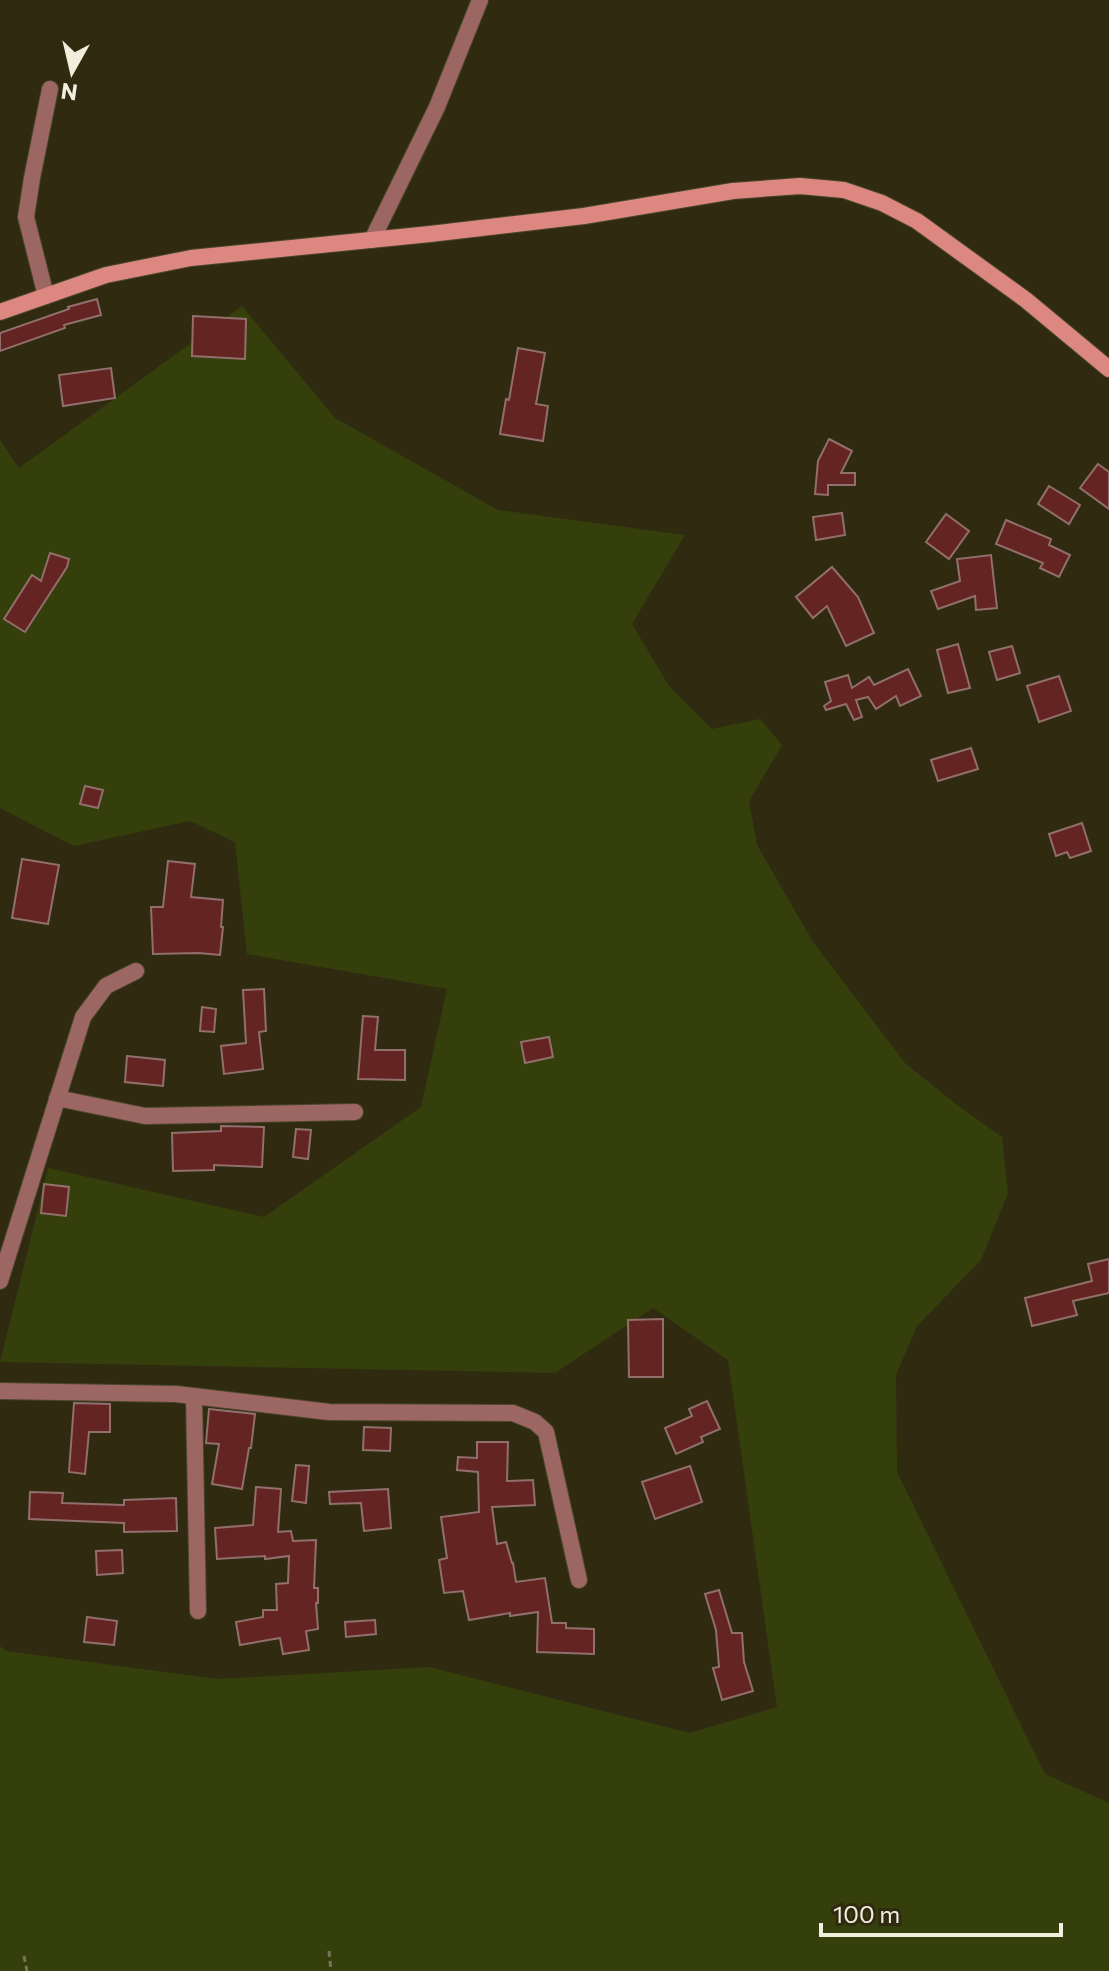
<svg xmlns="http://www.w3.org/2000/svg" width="1109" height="1971" font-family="Commissioner,sans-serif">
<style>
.green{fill:#353f0c}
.building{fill:#632422;stroke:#916f6c;stroke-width:2}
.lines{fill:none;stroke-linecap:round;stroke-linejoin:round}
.street-casing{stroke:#4b462d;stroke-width:18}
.secondary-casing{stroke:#4b462d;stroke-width:18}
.path{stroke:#77735c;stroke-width:3;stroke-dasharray:6 4;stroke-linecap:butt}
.street{stroke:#9c6762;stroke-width:16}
.secondary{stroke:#dc8881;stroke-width:16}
</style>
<rect width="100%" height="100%" fill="#302b10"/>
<!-- green -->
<path class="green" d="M242,306L335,418L498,510L685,535L632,624L669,686L712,729L760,719L782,745L749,801L757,845L813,942L905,1063L957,1105L1002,1137L1008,1193L981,1260L917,1326L896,1375L897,1472L1045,1774L1109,1803V1971H0V1646L6,1651L218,1679L429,1667L690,1733L777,1707L728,1360L653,1308L555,1373L0,1362L48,1168L264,1217L421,1107L447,989L247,954L235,842L190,821L74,846L0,808V440L19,468Z"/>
<!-- building -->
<g class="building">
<path d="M97,299L101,315L64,325L65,328L0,351V333L69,309L68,307Z"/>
<path d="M193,316L246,319L245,359L192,356Z"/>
<path d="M518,348L545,353L536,404L548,406L543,441L500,434L506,399L509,400Z"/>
<path d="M111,368L115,398L63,406L59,375Z"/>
<path d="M829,439L852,451L841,473H855V485H828V495L815,494L818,461Z"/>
<path d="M1098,464L1109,472V509L1080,488Z"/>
<path d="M1049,486L1080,505L1069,524L1038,504Z"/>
<path d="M842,513L845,535L816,540L813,517Z"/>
<path d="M946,514L969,531L949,559L926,542Z"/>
<path d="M1006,520L1051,539L1049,545L1070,555L1059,577L1040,568L1043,563L996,544Z"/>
<path d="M50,553L69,559L67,567L25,632L4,619L32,575L41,581Z"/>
<path d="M991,555L997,608L976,610L975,596L938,609L931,591L960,581L957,559Z"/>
<path d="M832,567L858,597L874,633L846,646L827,606L813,618L796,597Z"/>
<path d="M958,644L970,688L948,693L937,650Z"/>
<path d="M1012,646L1020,673L997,680L989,652Z"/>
<path d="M908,669L921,696L900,706L896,696L876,709L868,697L856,700L862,717L854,720L846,704L826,710L824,706L831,701L825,682L848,675L852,688L869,677L874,685Z"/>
<path d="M1059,676L1071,711L1039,722L1027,686Z"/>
<path d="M971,748L978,769L938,781L931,760Z"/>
<path d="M85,786L103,790L98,808L80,804Z"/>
<path d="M1082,823L1091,851L1070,858L1067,852L1056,856L1049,834Z"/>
<path d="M22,859L59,865L48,924L12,918Z"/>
<path d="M168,861L195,864L191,897L223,900L221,927H223L220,955L199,953L153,954L151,907H163Z"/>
<path d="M264,989L266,1031L259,1032L263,1069L224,1074L221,1046L246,1043L243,990Z"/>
<path d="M202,1007L216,1009L214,1032L200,1031Z"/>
<path d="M363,1016L378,1017L375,1050H405V1080L358,1079Z"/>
<path d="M549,1037L553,1057L525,1063L521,1042Z"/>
<path d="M127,1056L165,1060L163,1086L125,1082Z"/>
<path d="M221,1126L264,1127L262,1167L214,1165V1170L173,1171L172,1133L221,1131Z"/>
<path d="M296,1129L311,1130L308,1159L293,1157Z"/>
<path d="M44,1184L69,1187L66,1216L41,1213Z"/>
<path d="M1109,1259V1293L1073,1301L1077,1315L1032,1326L1025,1298L1092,1281L1088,1264Z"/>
<path d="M663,1319V1377H629L628,1320Z"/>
<path d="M707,1401L720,1429L701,1437L703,1442L676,1454L665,1428L692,1416L689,1409Z"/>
<path d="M74,1403L110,1404V1432H89L85,1474L69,1472Z"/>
<path d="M209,1409L255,1414L251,1448H249L242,1489L212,1484L219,1444L206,1443Z"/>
<path d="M364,1427L391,1428L390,1451L363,1450Z"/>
<path d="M477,1442H508L507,1481L533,1480L535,1505L492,1507L497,1544L506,1542L512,1563H513L516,1582L545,1578L552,1623H566V1628L594,1629V1654L537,1652L538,1612L510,1616V1613L469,1620L463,1591L444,1593L439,1560L447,1558L441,1517L479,1512L478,1472L457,1470L458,1457L477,1458Z"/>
<path d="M296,1465L309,1466L306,1503L292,1501Z"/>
<path d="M690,1466L702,1502L655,1519L642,1482Z"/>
<path d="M256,1487L281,1489L278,1532L291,1531L293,1541L316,1540L314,1588H318V1603H316L318,1629L306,1631L309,1650L283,1654L280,1638L240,1645L236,1622L263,1617V1610H277L276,1584L288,1583L289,1556L265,1559V1556L217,1559L215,1528L253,1525Z"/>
<path d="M388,1489L391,1528L364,1531L361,1503L330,1504L329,1492Z"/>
<path d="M30,1492L63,1493L62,1503L124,1505V1500L176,1498L177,1531L124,1532V1523L29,1519Z"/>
<path d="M122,1550L123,1573L97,1575L96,1551Z"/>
<path d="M719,1590L732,1633H742L744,1662L753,1691L722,1700L713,1668L719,1667L716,1630L705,1594Z"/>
<path d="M87,1617L117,1621L114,1645L84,1642Z"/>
<path d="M375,1620L376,1634L346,1637L345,1622Z"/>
</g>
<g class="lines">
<!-- street casing -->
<g class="street-casing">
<g id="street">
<path d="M372,240L437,107L480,0"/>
<path d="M46,296L26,217L32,178L50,89"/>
<path d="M57,1098L145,1116L355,1112"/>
<path d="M0,1281L83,1017L106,986L136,971"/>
<path d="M0,1391L176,1394L329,1412L513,1413L535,1422L546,1432L579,1580"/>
<path d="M194,1397L198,1611"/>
</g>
</g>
<!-- secondary casing -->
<g class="secondary-casing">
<path id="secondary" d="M0,312L106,275L191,258L430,234L584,216L733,191L800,186L844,190L882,203L917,221L1026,300L1109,369"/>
</g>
<!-- path -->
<g class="path">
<path d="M329,1951L331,1971"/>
<path d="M24,1956L27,1971"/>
</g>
<!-- street -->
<use href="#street" class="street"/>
<!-- secondary -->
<use href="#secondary" class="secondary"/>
</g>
<!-- north arrow -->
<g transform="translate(72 72) rotate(188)" stroke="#302b10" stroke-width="6" paint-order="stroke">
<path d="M0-6L14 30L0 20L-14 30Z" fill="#f1eede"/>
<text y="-12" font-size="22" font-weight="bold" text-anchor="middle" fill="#f1eede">N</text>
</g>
<!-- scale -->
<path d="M821 1923v12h240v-12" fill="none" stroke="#f1eede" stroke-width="4"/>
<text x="833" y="1923" font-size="24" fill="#f1eede" stroke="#302b10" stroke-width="6" paint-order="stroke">100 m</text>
</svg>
